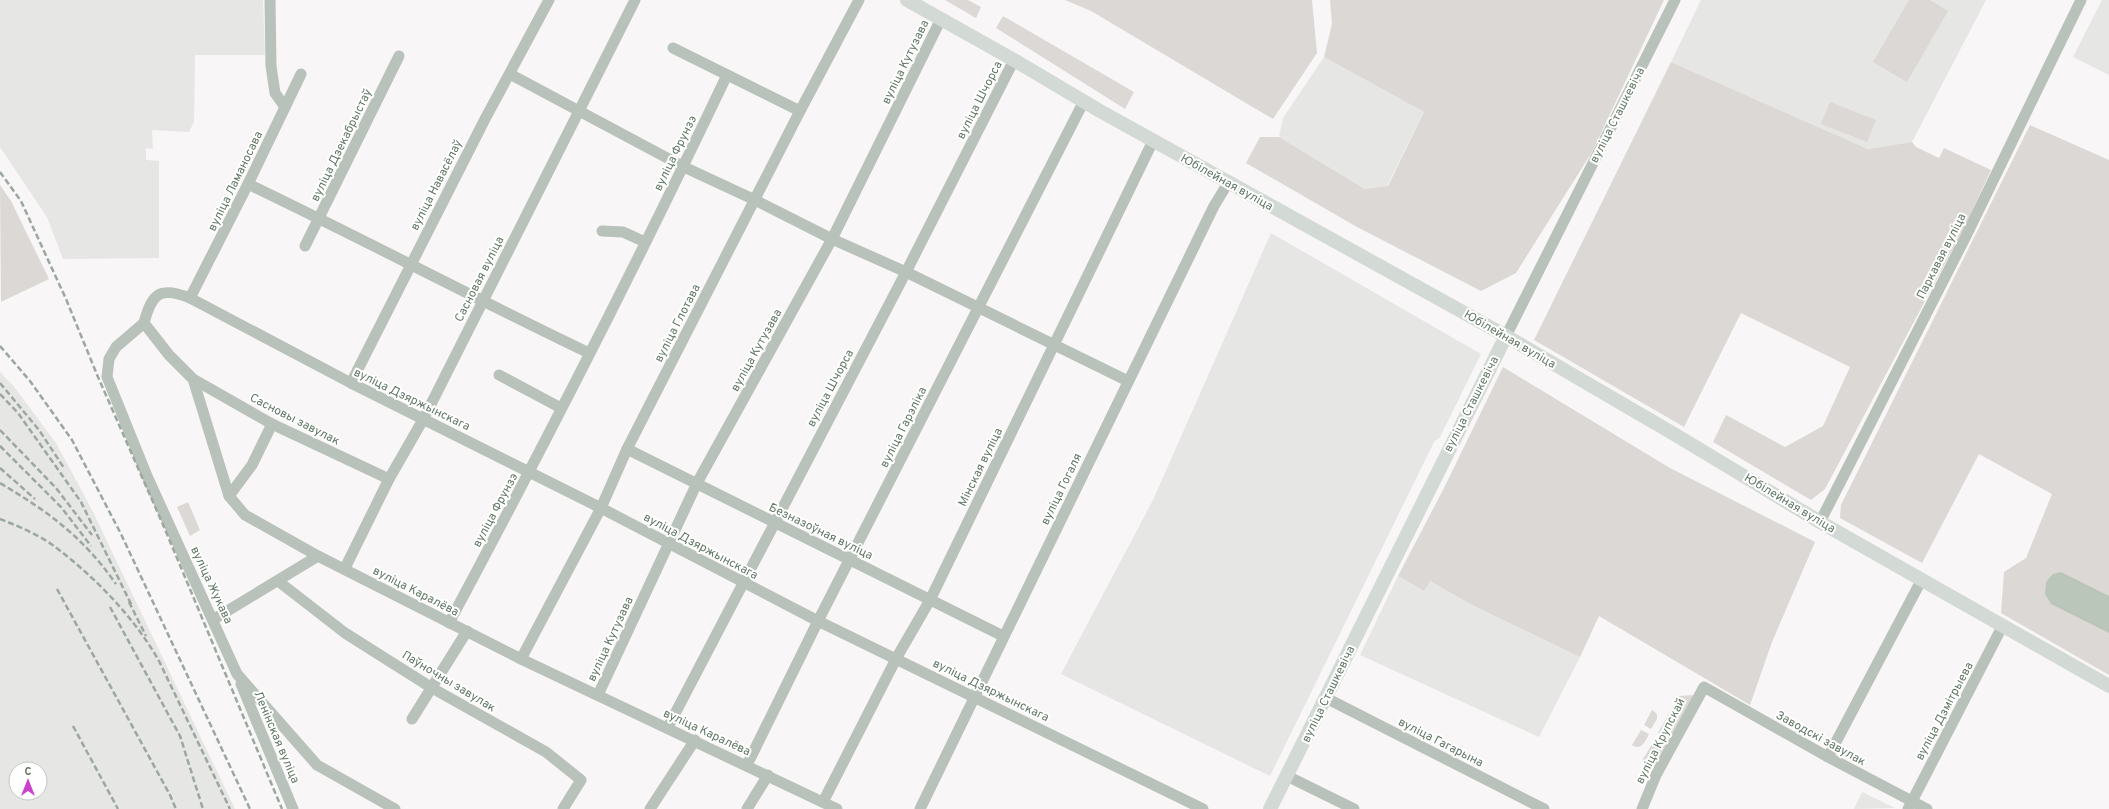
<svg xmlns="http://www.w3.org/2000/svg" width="2109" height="809" font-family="Overpass,sans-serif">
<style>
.built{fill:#e6e6e5;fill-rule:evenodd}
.green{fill:#dcd8d5}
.water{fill:#b9c6b9}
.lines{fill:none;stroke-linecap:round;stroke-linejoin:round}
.minor{stroke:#b9c1bb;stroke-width:11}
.major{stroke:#d3d9d4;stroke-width:14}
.rail{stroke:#9ca89f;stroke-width:2.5;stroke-dasharray:6 3;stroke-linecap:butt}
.labels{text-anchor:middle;stroke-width:4;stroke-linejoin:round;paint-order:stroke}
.street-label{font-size:12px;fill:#627866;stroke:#fff}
</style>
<rect width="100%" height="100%" fill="#f8f6f6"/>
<!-- built -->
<g class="built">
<path d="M0,0H263L265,55H195L194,122L189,132L152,130L153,149L146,148V160L159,161V258L63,259L47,217L0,147Z"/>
<path d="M1701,0H1986L1912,142L1868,149L1671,62Z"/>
<path d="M2102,0H2109V75L2073,57Z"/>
<path d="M1324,57L1424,112L1387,186L1365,189L1279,137L1283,118Z"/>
<path d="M1271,233L1481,354L1440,437L1434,442L1270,776L1061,674L1153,500Z"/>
<path d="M0,372L15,388L56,443L93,512L235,809H0ZM16,769H40V793H16Z"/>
<path d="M1398,576L1424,591L1430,581L1472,605L1580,657L1539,737L1360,655Z"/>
<path d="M1862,792L1895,808L1854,809Z"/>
</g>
<!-- green -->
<g class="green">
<path d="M945,0H968L981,7L976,18Z"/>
<path d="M1065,0H1312L1317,53L1273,119L1091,11Z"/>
<path d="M1330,0H1664L1592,152L1516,273L1481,291L1357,227L1246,163L1260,137H1279L1365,189L1388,186L1424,112L1324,57L1332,24Z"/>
<path d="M1909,0H1930L1948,11L1907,82L1873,62Z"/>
<path d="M1003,16L1134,92L1125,109L996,28Z"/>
<path d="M1671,62L1868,149L1912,142L1916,147L1939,158L1944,148L1991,170L1966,224L1825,489L1811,500L1713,442L1726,415L1785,447L1823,426L1850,367L1741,313L1684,427L1534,340Z"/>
<path d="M1830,102L1876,120L1867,142L1821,124Z"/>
<path d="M2030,125L2109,160V675L2001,613L2004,572L2026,558L2052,494L1979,454L1922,563L1840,518L1841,505Z"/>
<path d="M0,185L11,201L49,279L1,302Z"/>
<path d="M1503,367L1670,468L1815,542L1772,642L1750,705L1599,616L1580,657L1472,605L1430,581L1424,591L1398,576L1444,488Z"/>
<path d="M188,502L200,530L190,536L177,507Z"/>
<path d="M1695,695L1671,739L1658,733L1679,696Z"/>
<path d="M1652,710L1657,714V719L1651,729L1644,725Z"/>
<path d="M1641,730L1649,734C1645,742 1641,751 1632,745Z"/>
<path d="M1655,739L1668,745L1655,767L1642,761Z"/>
</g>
<!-- water -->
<path class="water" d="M2061,572L2109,596V633L2051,604L2045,594L2046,582L2053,574Z"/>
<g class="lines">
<!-- minor -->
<g class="minor">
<path d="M270,0L271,66L275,93L285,107"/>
<path d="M673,48L800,111"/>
<path d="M510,74L684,167L755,200L832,239L906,272L1128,381"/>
<path d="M248,184C363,239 474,298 589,353"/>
<path d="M602,231L623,232L645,242"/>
<path d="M305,246L399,56"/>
<path d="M190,298L248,184L301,74"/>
<path d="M144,323L116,347L109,359L107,377L147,476L237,674L317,765L395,809"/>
<path d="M1506,336L1675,0"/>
<path d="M499,375L561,408"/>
<path d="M193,379L272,424L389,479"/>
<path d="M351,383L485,119L549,0"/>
<path d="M627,449L1003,636"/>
<path d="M229,496L252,465L272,424"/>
<path d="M1820,522L1966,236L2081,0"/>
<path d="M345,568L389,479L424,418L635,0"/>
<path d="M278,581L345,633L432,688L546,752L581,780L563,809"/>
<path d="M214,619L318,556"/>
<path d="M449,623C546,442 639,260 727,75"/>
<path d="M521,659L601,508L627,449L800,111L859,0"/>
<path d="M241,684L293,809"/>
<path d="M598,695L697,483L832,239L941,19"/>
<path d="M1326,698L1544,809"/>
<path d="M412,719L467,631"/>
<path d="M668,727L906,272L1014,60"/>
<path d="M1828,757L1922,579"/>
<path d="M747,765L818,621L1084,101"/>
<path d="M1287,776L1354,809"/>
<path d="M823,802L897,657L930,600L1153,141"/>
<path d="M650,809L695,740"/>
<path d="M747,809L768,775"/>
<path d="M837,809L521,659L318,556L245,515L229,496L193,379L169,355L144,323C152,293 160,286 190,298L351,383L601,508L818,621L1203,809"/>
<path d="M920,809L1214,206L1228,183"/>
<path d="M1642,809L1656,775L1704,687L1828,757L1927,809"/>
<path d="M1908,809L2003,625"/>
</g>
<!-- major -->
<g class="major">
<path d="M907,0L1014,60L1100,111L1506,336L1674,434L1820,522L2109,686"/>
<path d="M1270,809L1506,336"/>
</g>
<!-- rail -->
<g class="rail">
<path d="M0,172L21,201L66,299L98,377L164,527L282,809"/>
<path d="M0,346L30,381L72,440L121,534L250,809"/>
<path d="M0,383L39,430L64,468"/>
<path d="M0,394L18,413L81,502L132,606"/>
<path d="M0,430L56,488L92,535"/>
<path d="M0,446L61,507L91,546"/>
<path d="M0,468L35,499"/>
<path d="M0,483C50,513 82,536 116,584"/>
<path d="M0,519C18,526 39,535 54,546C95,577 134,617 159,661L230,809"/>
<path d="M57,589L170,795L176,809"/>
<path d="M129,602L146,636"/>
<path d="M110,607L180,736L203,809"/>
<path d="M73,726L118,809"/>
</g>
</g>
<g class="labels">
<!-- street labels -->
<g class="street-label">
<text transform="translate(905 62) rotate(-64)" y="4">вуліца Кутузава</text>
<text transform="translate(979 100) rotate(-63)" y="4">вуліца Шчорса</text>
<text transform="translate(1617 115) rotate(-63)" y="4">вуліца Сташкевіча</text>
<text transform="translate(341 145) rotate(-64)" y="4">вуліца Дзекабрыстаў</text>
<text transform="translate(675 153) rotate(-64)" y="4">вуліца Фрунзэ</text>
<text transform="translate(235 181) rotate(-64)" y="4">вуліца Ламаносава</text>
<text transform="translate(1227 182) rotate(29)" y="4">Юбілейная вуліца</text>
<text transform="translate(436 185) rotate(-63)" y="4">вуліца Навасёлаў</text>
<text transform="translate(1941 256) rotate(-63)" y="4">Паркавая вуліца</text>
<text transform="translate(479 279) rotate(-63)" y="4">Сасновая вуліца</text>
<text transform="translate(677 323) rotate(-63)" y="4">вуліца Глотава</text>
<text transform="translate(1510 339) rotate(30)" y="4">Юбілейная вуліца</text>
<text transform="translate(756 350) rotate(-61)" y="4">вуліца Кутузава</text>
<text transform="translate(830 388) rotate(-62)" y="4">вуліца Шчорса</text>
<text transform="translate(412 399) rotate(26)" y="4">вуліца Дзяржынскага</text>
<text transform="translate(1471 404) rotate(-63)" y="4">вуліца Сташкевіча</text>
<text transform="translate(295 419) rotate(27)" y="4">Сасновы завулак</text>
<text transform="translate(903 427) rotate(-63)" y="4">вуліца Гарэліка</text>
<text transform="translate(980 467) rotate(-64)" y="4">Мінская вуліца</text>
<text transform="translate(1061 489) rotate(-64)" y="4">вуліца Гогаля</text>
<text transform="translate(1790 503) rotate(31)" y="4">Юбілейная вуліца</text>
<text transform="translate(495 510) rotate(-62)" y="4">вуліца Фрунзэ</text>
<text transform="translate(821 531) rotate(26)" y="4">Безназоўная вуліца</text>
<text transform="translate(701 546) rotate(28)" y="4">вуліца Дзяржынскага</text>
<text transform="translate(212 585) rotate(65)" y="4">вуліца Жукава</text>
<text transform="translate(416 591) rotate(27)" y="4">вуліца Каралёва</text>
<text transform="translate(610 639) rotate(-65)" y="4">вуліца Кутузава</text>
<text transform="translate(449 681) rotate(31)" y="4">Паўночны завулак</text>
<text transform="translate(991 690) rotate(26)" y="4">вуліца Дзяржынскага</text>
<text transform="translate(1328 694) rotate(-64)" y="4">вуліца Сташкевіча</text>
<text transform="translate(1944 711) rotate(-62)" y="4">вуліца Дзмітрыева</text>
<text transform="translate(707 732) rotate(25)" y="4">вуліца Каралёва</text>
<text transform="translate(277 737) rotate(67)" y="4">Ленінская вуліца</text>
<text transform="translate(1821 738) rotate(29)" y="4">Заводскі завулак</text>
<text transform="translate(1660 741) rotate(-63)" y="4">вуліца Крупскай</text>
<text transform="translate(1441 742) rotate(27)" y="4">вуліца Гагарына</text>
</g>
</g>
<!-- north arrow -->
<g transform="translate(28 781)"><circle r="19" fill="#ffffff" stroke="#c0c9c2"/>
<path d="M0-3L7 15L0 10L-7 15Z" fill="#cc41cc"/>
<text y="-6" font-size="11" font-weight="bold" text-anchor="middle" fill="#627866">С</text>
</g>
</svg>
